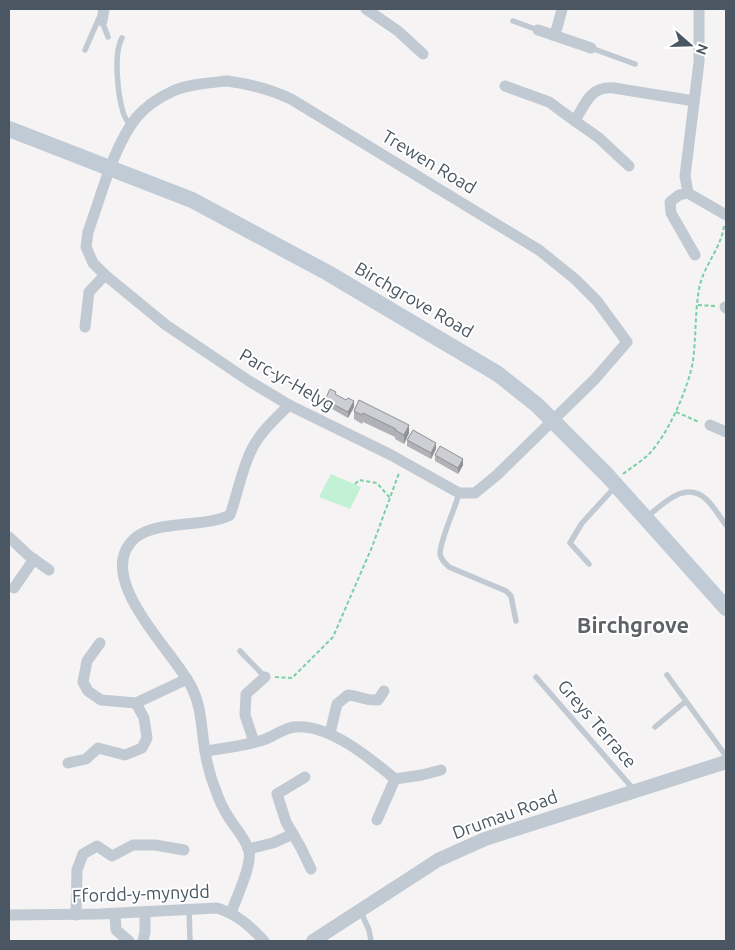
<svg xmlns="http://www.w3.org/2000/svg" width="735" height="950" font-family="Ubuntu,sans-serif">
<style>
.green{fill:#c3f1d5}
.lines{fill:none;stroke-linecap:round;stroke-linejoin:round}
.path{stroke:#7ad0a6;stroke-width:2;stroke-dasharray:4 2.5;stroke-linecap:butt}
.service{stroke:#c1cad2;stroke-width:5.5}
.minor{stroke:#c1cad2;stroke-width:11}
.tertiary{stroke:#c1cad2;stroke-width:14}
.secondary{stroke:#c1cbd6;stroke-width:16}
.wall{fill:#b0b2b7}
.shaded-wall{fill:#909195}
.building{fill:#cdcfd5;stroke:#909195}
.labels{text-anchor:middle;stroke-width:4;stroke-linejoin:round;paint-order:stroke}
.street-label{font-size:18px;fill:#4a5661;stroke:#fff}
.district-label{font-size:22px;font-weight:bold;fill:#5f6368;stroke:#fff}
</style>
<rect width="100%" height="100%" fill="#f5f3f3"/>
<!-- green -->
<path class="green" d="M331,474L361,487L350,509L319,497Z"/>
<g class="lines">
<!-- path -->
<g class="path">
<path d="M698,305L715,306"/>
<path d="M676,412L699,422"/>
<path d="M623,474C632,467 642,461 650,453C669,432 688,389 693,361C696,337 695,313 699,289C703,266 721,249 724,226"/>
<path d="M355,484L359,480L377,483L390,498"/>
<path d="M275,677L292,678L333,637L372,547L399,473"/>
</g>
<!-- service -->
<g class="service">
<path d="M102,21L108,37"/>
<path d="M513,21L538,30"/>
<path d="M122,38C113,54 118,95 123,112C124,117 128,122 131,126"/>
<path d="M591,48L635,64"/>
<path d="M85,50L99,18"/>
<path d="M459,493C455,510 440,539 440,554C441,560 445,563 449,567L506,591L511,596L516,621"/>
<path d="M647,517C663,504 686,479 707,500C714,507 720,517 726,525"/>
<path d="M589,564L570,543L582,523L615,487"/>
<path d="M240,651L265,677"/>
<path d="M667,675L726,756"/>
<path d="M536,677L635,791"/>
<path d="M655,727L685,702"/>
<path d="M189,910L190,941"/>
<path d="M360,910L369,930L371,941"/>
</g>
<!-- minor -->
<g class="minor">
<path d="M366,9L398,31L423,54"/>
<path d="M699,9V62L685,176L688,193L726,215"/>
<path d="M102,21L104,9"/>
<path d="M538,30L553,35L557,28L562,9"/>
<path d="M553,35L591,48"/>
<path d="M227,81C250,84 270,89 291,99L539,250L575,279L597,301L627,342L595,379L497,475L475,493H459L391,455L289,405L249,381L166,325L105,275L93,263L86,247L88,232C101,197 113,147 136,118C145,107 160,97 173,91C190,84 209,83 227,81Z"/>
<path d="M505,86L549,102L575,121"/>
<path d="M629,166L599,138L575,121C585,104 590,86 614,88L694,101"/>
<path d="M688,193L679,195L670,202L671,213L695,255"/>
<path d="M725,307L726,308"/>
<path d="M85,327L89,292L105,275"/>
<path d="M710,425L726,432"/>
<path d="M9,537L28,555L49,570"/>
<path d="M14,588L34,559"/>
<path d="M100,643L87,661L83,682L88,691L101,700L136,703L187,679"/>
<path d="M330,733L337,704L348,695C360,696 366,701 378,700L384,691"/>
<path d="M254,742L245,715L246,694L265,677"/>
<path d="M205,751C225,748 246,746 266,739C275,735 285,728 294,727C328,723 370,758 395,779"/>
<path d="M68,763L86,759L98,748L125,755L142,748L147,738L144,718L136,703"/>
<path d="M305,777L277,794L286,822L301,848L311,869"/>
<path d="M377,820L395,779L422,775L441,770"/>
<path d="M248,849L273,843L293,834"/>
<path d="M231,913C236,898 252,866 249,851C246,839 236,829 229,818C224,810 219,800 216,791C211,779 207,764 205,751C201,729 202,708 192,688C175,652 91,577 135,538C155,520 204,528 230,515C237,495 241,473 250,453C258,434 275,419 289,405"/>
<path d="M115,914L116,930L129,941"/>
<path d="M9,915L100,914L217,908C237,914 250,926 264,941"/>
<path d="M76,915L77,870L83,854L97,846L112,856L133,845H155L184,850"/>
<path d="M143,941L145,932V912"/>
</g>
<!-- tertiary -->
<path class="tertiary" d="M313,941L438,860L485,839L726,762"/>
<!-- secondary -->
<path class="secondary" d="M9,129L192,200L328,273L498,374L537,405L607,475L726,608"/>
</g>
<!-- wall -->
<g class="wall">
<path d="M336,395L354,407L348,418L325,405V400Z"/>
<path d="M359,400L409,433L404,444L395,439V437L363,422L362,424L354,419V411Z"/>
<path d="M407,440L436,449L431,459L407,446Z"/>
<path d="M435,455L463,465L458,474L435,461Z"/>
</g>
<!-- shaded-wall -->
<g class="shaded-wall">
<path d="M354,401V407L348,418V412Z"/>
<path d="M409,425V433L404,444V435Z"/>
<path d="M436,443V449L431,459V453Z"/>
<path d="M463,459V465L458,474V468Z"/>
</g>
<!-- building -->
<g class="building">
<path d="M330,389L336,392L335,394L346,400L348,398L354,401L348,412L325,400Z"/>
<path d="M359,400L409,425L404,435L395,430L396,429L363,413L362,415L354,411Z"/>
<path d="M413,430L436,443L431,453L407,440Z"/>
<path d="M440,446L463,459L458,468L435,455Z"/>
</g>
<g class="labels">
<!-- street labels -->
<g class="street-label">
<text transform="translate(429 162) rotate(31)" y="6">Trewen Road</text>
<text transform="translate(414 300) rotate(30)" y="6">Birchgrove Road</text>
<text transform="translate(287 380) rotate(30)" y="6">Parc-yr-Helyg</text>
<text transform="translate(597 724) rotate(49)" y="6">Greys Terrace</text>
<text transform="translate(505 815) rotate(-20)" y="6">Drumau Road</text>
<text transform="translate(141 894) rotate(-2)" y="6">Ffordd-y-mynydd</text>
</g>
<!-- district labels -->
<g class="district-label">
<text x="633" y="633">Birchgrove</text>
</g>
</g>
<!-- border -->
<rect width="735" height="950" fill="none" stroke="#4a5661" stroke-width="20"/>
<!-- north arrow -->
<g transform="translate(690 45) rotate(110)" stroke="#ffffff" stroke-width="4" paint-order="stroke">
<path d="M0-4L9 19L0 12L-9 19Z" fill="#4a5661"/>
<text y="-8" font-size="14" font-weight="bold" text-anchor="middle" fill="#4a5661">N</text>
</g>
</svg>
